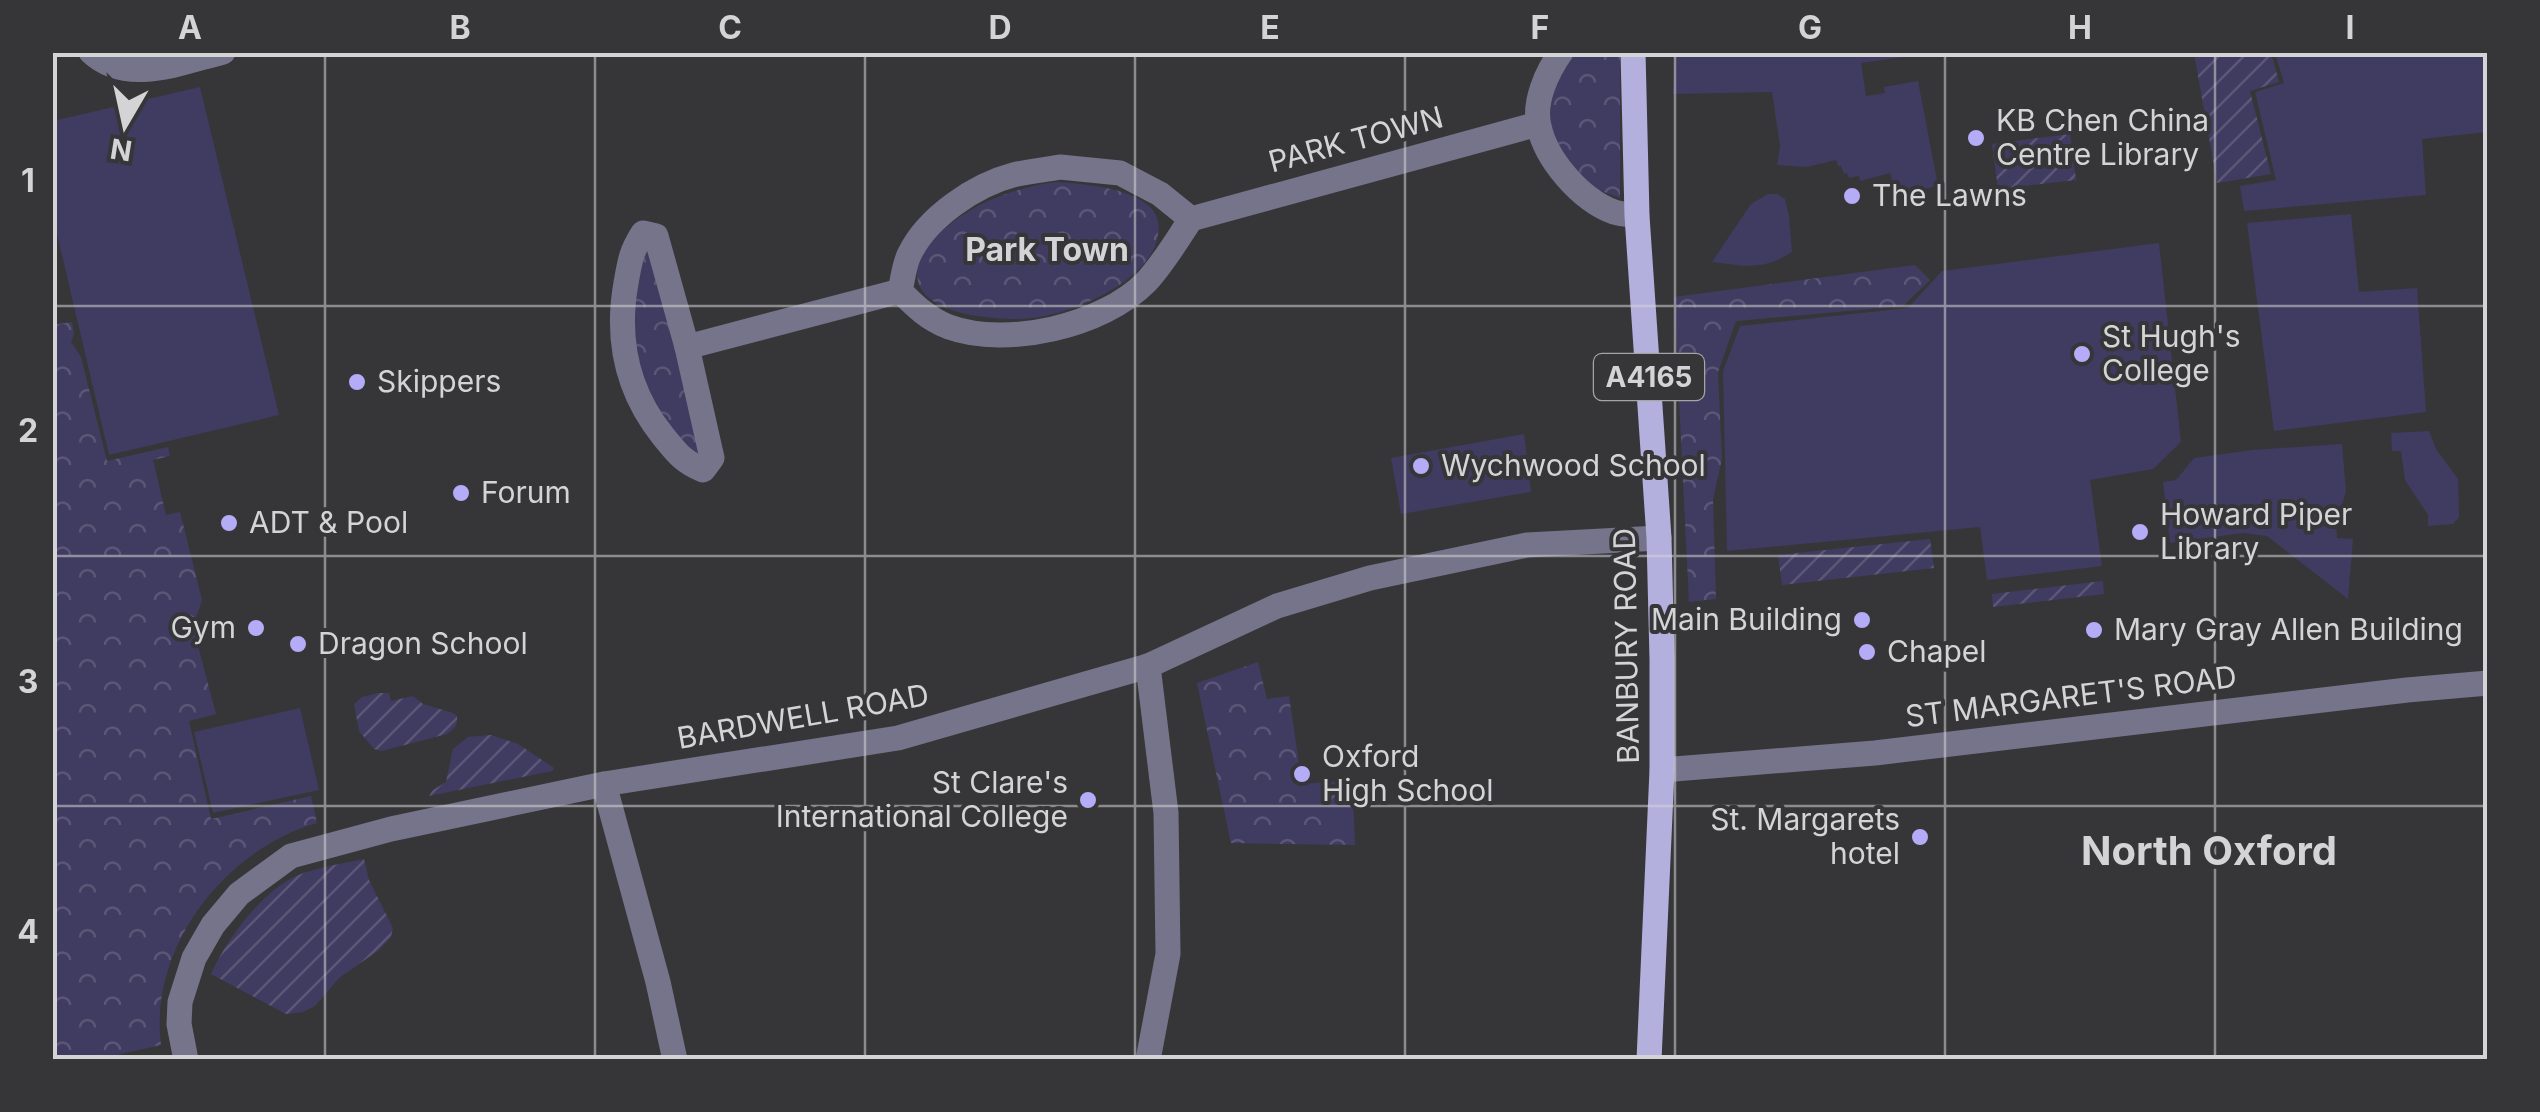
<svg xmlns="http://www.w3.org/2000/svg" width="2540" height="1112" font-family="Inter,sans-serif">
<style>
.grass{fill:#403b60}
.forest{fill:url(#forest-crowns)}
.garden{fill:url(#garden-furrows)}
.lines{fill:none;stroke-linecap:round;stroke-linejoin:round}
.minor{stroke:#76748a;stroke-width:25}
.major{stroke:#b4b0dd;stroke-width:25}
.grid{fill:none;stroke:#d4d4d6;stroke-width:2.5;stroke-opacity:0.55}
.poi-dot{fill:#b5acf8;stroke:#363639;stroke-width:4}
.labels{text-anchor:middle;stroke-width:8;stroke-linejoin:round;paint-order:stroke}
.shield{fill:#363639;stroke:#a5a5a7;stroke-width:2.5}
.shield-label{font-size:28px;font-weight:bold;fill:#d4d4d6}
.poi-label{font-size:30px;fill:#d4d4d6;stroke:#363639;text-anchor:start}
.street-label{font-size:30px;fill:#d4d4d6;stroke:#363639}
.neighbourhood-label{font-size:32px;font-weight:bold;fill:#d4d4d6;stroke:#363639}
.district-label{font-size:40px;font-weight:bold;fill:#d4d4d6;stroke:#363639}
.neatline{fill:none;stroke:#d4d4d6;stroke-width:4}
.grid-label{font-size:32px;text-anchor:middle;font-weight:bold;fill:#d4d4d6}
</style>
<defs>
<pattern id="forest-crowns" width="20" height="18" patternUnits="userSpaceOnUse" patternTransform="scale(2.5)"><rect width="20" height="18" fill="#403b60"/><path d="M2 6a3 3 0 1 1 6 0M12 15a3 3 0 1 1 6 0" fill="none" stroke="#5b5676"/></pattern>
<pattern id="garden-furrows" width="10" height="10" patternUnits="userSpaceOnUse" patternTransform="scale(2.5)"><rect width="10" height="10" fill="#403b60"/><path d="M-1 1l2-2M0 10L10 0M9 11l2-2" fill="none" stroke="#5b5676"/></pattern>
</defs>
<rect width="100%" height="100%" fill="#363639"/>
<!-- grass -->
<g class="grass">
<path d="M1675,53H1933L1861,63L1866,96L1885,93L1884,87L1918,81L1938,186L1896,195L1890,173L1860,181L1859,176L1849,178L1847,173L1844,174L1841,166H1838L1836,160L1807,167L1777,165L1780,146L1772,92L1673,94Z"/>
<path d="M2275,53H2487V132L2422,139L2426,195L2244,211L2240,186L2276,180L2255,92L2284,83Z"/>
<path d="M200,87L279,415L109,455L53,217V121Z"/>
<path d="M1768,194H1777L1785,199L1789,216L1792,252C1763,271 1745,266 1712,262L1751,204Z"/>
<path d="M2351,214L2359,292L2417,288L2426,412L2274,431L2247,223Z"/>
<path d="M2159,243L2181,442L2153,469L2090,480L2102,566L1987,580L1980,527L1727,551L1723,371L1740,326L1908,308L1942,271Z"/>
<path d="M2429,431L2436,449L2458,479L2459,517L2453,524L2428,526V515L2405,480L2401,451H2392L2391,433Z"/>
<path d="M1524,434L1531,492L1401,514L1391,458Z"/>
<path d="M2342,444L2346,491L2336,525L2337,538L2353,539L2348,599L2267,536L2243,533L2170,543L2163,482L2176,480L2194,458L2252,450Z"/>
<path d="M300,708L319,790L213,813L194,732Z"/>
</g>
<!-- forest -->
<g class="forest">
<path d="M1570,53H1620V198L1593,188L1561,157L1549,125V96Z"/>
<path d="M1056,182C1083,184 1129,187 1150,207C1158,215 1160,225 1158,235C1152,276 1090,305 1053,314C1031,320 1009,320 985,317C887,305 905,247 976,207C1000,194 1028,186 1056,182Z"/>
<path d="M641,250L654,252L706,449L695,456L673,441L629,349Z"/>
<path d="M1915,265L1930,280L1903,306L1736,321L1718,372L1722,459L1713,499L1716,599L1689,602L1674,297Z"/>
<path d="M72,322L74,334L71,342L81,357L107,461L168,447L170,456L153,460L166,515L180,512L202,600L193,627L216,714L189,721L211,819L311,796L317,823C225,849 148,948 161,1045L99,1059H52V325Z"/>
<path d="M1258,662L1267,699L1289,696L1302,784L1352,780L1355,845L1231,843L1197,683Z"/>
</g>
<!-- garden -->
<g class="garden">
<path d="M2194,53H2271L2279,82L2250,91L2271,174L2217,183Z"/>
<path d="M2070,134L2076,180L1998,189L1992,144Z"/>
<path d="M1930,539L1934,568L1782,585L1778,555Z"/>
<path d="M2103,581L2104,594L1993,607L1992,594Z"/>
<path d="M378,693H389L391,701L413,696L423,704L453,713L457,716C458,726 454,729 447,734L382,751L374,749L359,731L354,704L362,697Z"/>
<path d="M491,735L518,744L554,768L552,771L429,796L433,790L446,782L453,749L468,737Z"/>
<path d="M364,859L369,880L393,928L391,937L379,950L339,978L315,1006L303,1012L286,1014L211,974C226,940 260,894 294,877C315,867 342,864 364,859Z"/>
</g>
<g class="lines">
<!-- minor -->
<g class="minor">
<path d="M91,52C127,86 182,62 223,52"/>
<path d="M1561,52C1547,72 1533,102 1539,126C1546,160 1581,200 1614,212C1621,214 1630,215 1637,216"/>
<path d="M1060,167L1120,173L1160,194L1191,219C1177,240 1163,264 1146,282C1103,326 1007,348 949,327C928,319 915,306 900,291C903,279 904,264 910,253C928,217 975,185 1013,175C1028,171 1045,170 1060,167Z"/>
<path d="M1191,219L1538,124"/>
<path d="M643,233L656,236L687,347L712,458L703,470C682,461 677,453 663,436C627,391 616,339 626,283C630,260 631,252 643,233Z"/>
<path d="M687,347L900,291"/>
<path d="M1148,666L1166,813L1168,954L1148,1060"/>
<path d="M1662,770L1875,753L2407,690L2488,683"/>
<path d="M604,784L658,982L675,1060"/>
<path d="M186,1060L179,1024L180,1002L194,958L213,925L239,894L291,856L391,829L604,784L898,738L1148,666L1277,606L1370,578L1527,545L1659,538"/>
</g>
<!-- major -->
<path class="major" d="M1633,52L1637,216L1659,538L1662,659V770L1649,1060"/>
</g>
<!-- grid -->
<path class="grid" d="M325,52V1060M595,52V1060M865,52V1060M1135,52V1060M1405,52V1060M1675,52V1060M1945,52V1060M2215,52V1060M52,306H2488M52,556H2488M52,806H2488"/>
<!-- markers -->
<g class="poi-dot">
<circle cx="1976" cy="138" r="10"/>
<circle cx="1852" cy="196" r="10"/>
<circle cx="2082" cy="354" r="10"/>
<circle cx="357" cy="382" r="10"/>
<circle cx="1421" cy="466" r="10"/>
<circle cx="461" cy="493" r="10"/>
<circle cx="229" cy="523" r="10"/>
<circle cx="2140" cy="532" r="10"/>
<circle cx="1862" cy="620" r="10"/>
<circle cx="256" cy="628" r="10"/>
<circle cx="2094" cy="630" r="10"/>
<circle cx="298" cy="644" r="10"/>
<circle cx="1867" cy="652" r="10"/>
<circle cx="1302" cy="774" r="10"/>
<circle cx="1088" cy="800" r="10"/>
<circle cx="1920" cy="837" r="10"/>
</g>
<g class="labels">
<!-- shield labels -->
<rect class="shield" x="1594" y="354" width="110" height="46" rx="8"/>
<g class="shield-label">
<text x="1649" y="387">A4165</text>
</g>
<!-- poi labels -->
<g class="poi-label">
<text x="1996" y="131">KB Chen China<tspan x="1996" dy="34">Centre Library</tspan></text>
<text x="1872" y="206">The Lawns</text>
<text x="2102" y="347">St Hugh's<tspan x="2102" dy="34">College</tspan></text>
<text x="377" y="392">Skippers</text>
<text x="1441" y="476">Wychwood School</text>
<text x="481" y="503">Forum</text>
<text x="2160" y="525">Howard Piper<tspan x="2160" dy="34">Library</tspan></text>
<text x="249" y="533">ADT &amp; Pool</text>
<text x="1842" y="630" text-anchor="end">Main Building</text>
<text x="236" y="638" text-anchor="end">Gym</text>
<text x="2114" y="640">Mary Gray Allen Building</text>
<text x="318" y="654">Dragon School</text>
<text x="1887" y="662">Chapel</text>
<text x="1322" y="767">Oxford<tspan x="1322" dy="34">High School</tspan></text>
<text x="1068" y="793" text-anchor="end">St Clare's<tspan x="1068" dy="34">International College</tspan></text>
<text x="1900" y="830" text-anchor="end">St. Margarets<tspan x="1900" dy="34">hotel</tspan></text>
</g>
<!-- street labels -->
<g class="street-label">
<text transform="translate(1356 140) rotate(-15)" y="10">PARK TOWN</text>
<text transform="translate(1627 646) rotate(-91)" y="10">BANBURY ROAD</text>
<text transform="translate(2071 697) rotate(-7)" y="10">ST MARGARET'S ROAD</text>
<text transform="translate(803 717) rotate(-10)" y="10">BARDWELL ROAD</text>
</g>
<!-- neighbourhood labels -->
<g class="neighbourhood-label">
<text x="1047" y="261">Park Town</text>
</g>
<!-- district labels -->
<g class="district-label">
<text x="2209" y="865">North Oxford</text>
</g>
</g>
<!-- border -->
<rect width="2540" height="1112" fill="none" stroke="#363639" stroke-width="110"/>
<!-- north arrow -->
<g transform="translate(125 125) rotate(189)" stroke="#363639" stroke-width="8" paint-order="stroke">
<path d="M0-8L18 38L0 25L-18 38Z" fill="#d4d4d6"/>
<text y="-15" font-size="28" font-weight="bold" text-anchor="middle" fill="#d4d4d6">N</text>
</g>
<rect x="55" y="55" width="2430" height="1002" class="neatline"/>
<g class="grid-label">
<text x="190" y="39">A</text>
<text x="460" y="39">B</text>
<text x="730" y="39">C</text>
<text x="1000" y="39">D</text>
<text x="1270" y="39">E</text>
<text x="1540" y="39">F</text>
<text x="1810" y="39">G</text>
<text x="2080" y="39">H</text>
<text x="2350" y="39">I</text>
<text x="28" y="192">1</text>
<text x="28" y="442">2</text>
<text x="28" y="693">3</text>
<text x="28" y="943">4</text>
</g>
</svg>
